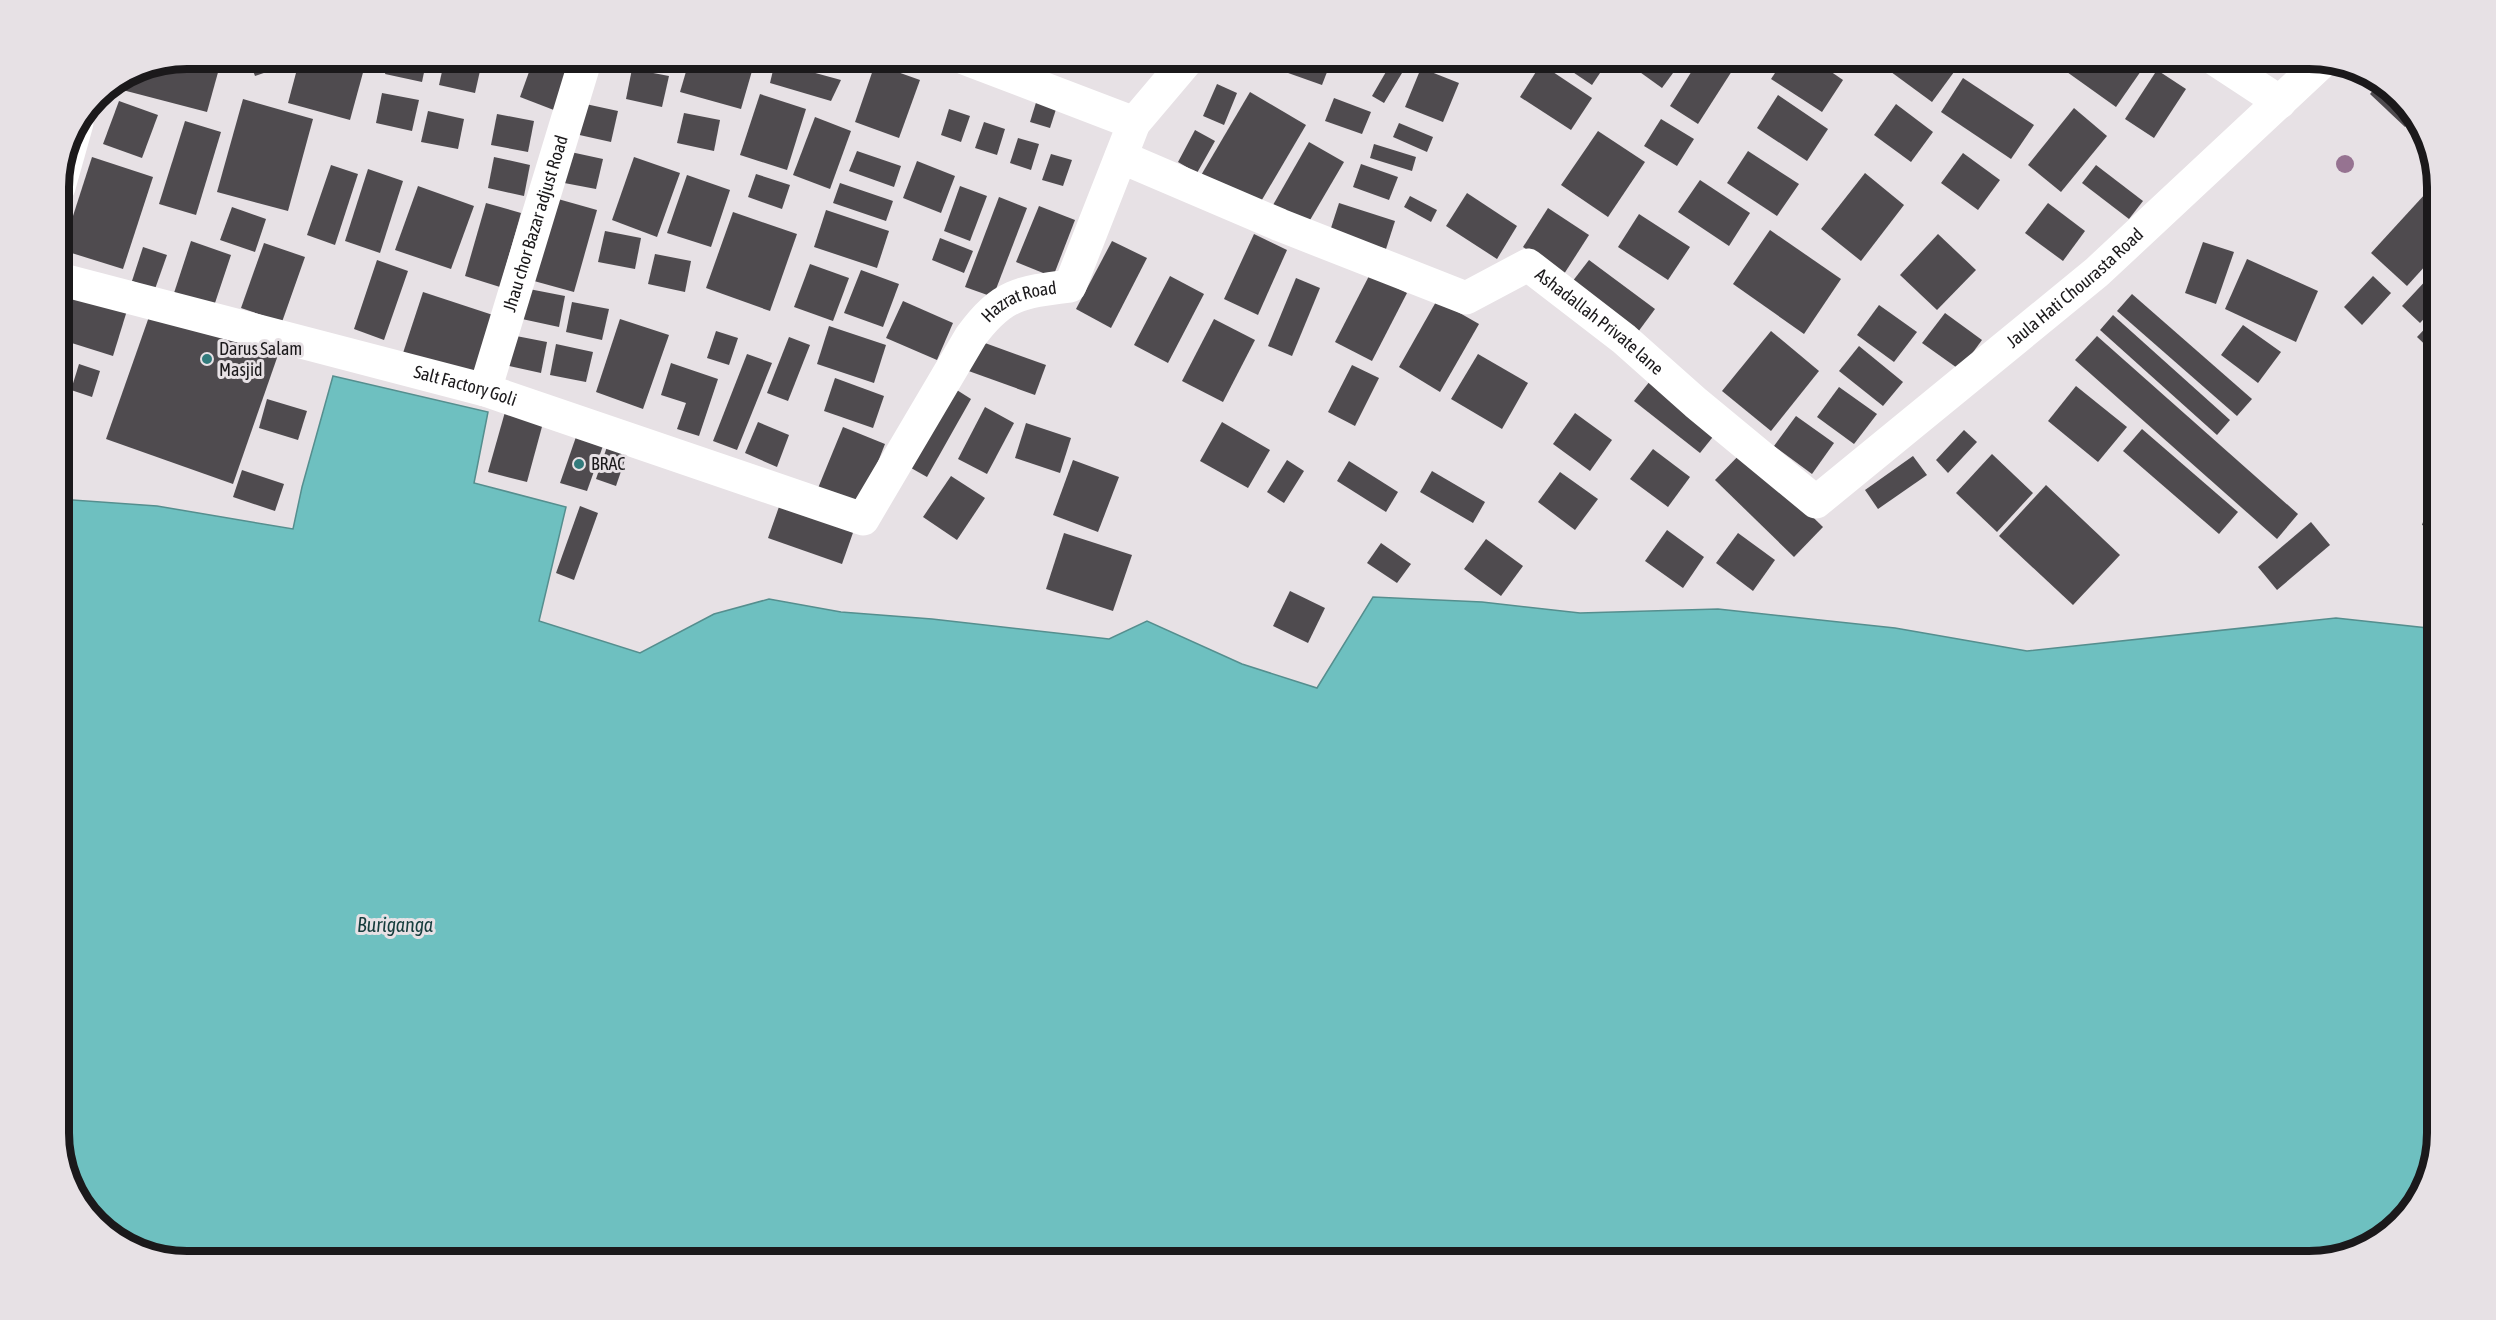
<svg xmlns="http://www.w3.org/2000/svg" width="2496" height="1320" font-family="'Asap Condensed',sans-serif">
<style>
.water{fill:#6ec0c0;stroke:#558e8e;stroke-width:1.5}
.building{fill:#4f4b4f}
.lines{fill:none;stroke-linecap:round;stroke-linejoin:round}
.street{stroke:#fff;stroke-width:33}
.tree{fill:#967391}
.poi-dot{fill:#327b7c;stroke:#e7e1e5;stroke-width:2}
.labels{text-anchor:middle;stroke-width:6;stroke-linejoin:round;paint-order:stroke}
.street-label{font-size:18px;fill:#1b191b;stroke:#e7e1e5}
.poi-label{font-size:18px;fill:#1b191b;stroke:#e7e1e5;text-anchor:start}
.water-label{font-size:20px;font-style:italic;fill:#163d3d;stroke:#e7e1e5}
.rim{fill:none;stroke:#1b191b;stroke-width:8}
</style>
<rect width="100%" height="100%" fill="#e7e1e5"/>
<!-- water -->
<path class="water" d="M333,376L488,412L474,483L566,507L539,621L640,653L714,614L769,599L841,612L932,619L1109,639L1147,621L1242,664L1317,688L1373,597L1482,602L1580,613L1718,609L1895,628L2027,651L2336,618L2437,629V1133L2424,1190L2373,1244L2309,1261H187L130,1248L80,1204L59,1142V499L157,506L293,529L302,487Z"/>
<!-- building -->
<g class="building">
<path d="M187,58H222L207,112L111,87L138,68Z"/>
<path d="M248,58H284L287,65L255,76Z"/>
<path d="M300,58H367L350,120L288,103Z"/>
<path d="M389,58H427L422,82L385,74Z"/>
<path d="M445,58H466L482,62L475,93L439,85Z"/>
<path d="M534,58H546L575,69L559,112L520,97Z"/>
<path d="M690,58H708L752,71L741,109L680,92Z"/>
<path d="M1024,58H1062L1058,71Z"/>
<path d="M1277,58H1330L1332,59L1322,85L1274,68Z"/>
<path d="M1394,58H1400L1408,63L1384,103L1372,96Z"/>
<path d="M1482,58H1513L1509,70Z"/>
<path d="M1552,58H1610L1592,85Z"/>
<path d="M1646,58H1684L1662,88L1637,70Z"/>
<path d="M1700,58L1739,60L1698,124L1670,106Z"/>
<path d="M1785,58H1811L1843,80L1822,112L1771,79Z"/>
<path d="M1872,58H1936L1954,72L1932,102Z"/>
<path d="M2076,58H2150L2116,107L2067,72Z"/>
<path d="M775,62L841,80L831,101L770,83Z"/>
<path d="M875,64L920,80L899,138L855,122Z"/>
<path d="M1541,64L1592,98L1571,130L1520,97Z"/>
<path d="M1421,68L1459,83L1443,122L1405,107Z"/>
<path d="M632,69L669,76L662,107L626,99Z"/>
<path d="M2157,70L2186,89L2154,138L2125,119Z"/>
<path d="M1963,78L2034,125L2011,159L1941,112Z"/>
<path d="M2379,83L2416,116L2405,127L2370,94Z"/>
<path d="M1217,84L1237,93L1224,125L1203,116Z"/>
<path d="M1250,92L1306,125L1256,210L1200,177Z"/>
<path d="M382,93L419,100L412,131L376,123Z"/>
<path d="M760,94L806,109L787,170L740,155Z"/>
<path d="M1778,95L1828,129L1807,161L1757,128Z"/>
<path d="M1038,96L1058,103L1050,128L1030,122Z"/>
<path d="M1334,98L1371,112L1362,134L1325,121Z"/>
<path d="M243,99L313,119L288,211L217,192Z"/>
<path d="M119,101L158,115L142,158L103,144Z"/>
<path d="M581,103L618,111L611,142L575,134Z"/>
<path d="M1896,104L1933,132L1911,162L1874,135Z"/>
<path d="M2074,108L2107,136L2061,192L2028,165Z"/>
<path d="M949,109L970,116L961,142L941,135Z"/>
<path d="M428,111L464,119L458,149L421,142Z"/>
<path d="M684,113L720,120L714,151L677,143Z"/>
<path d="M497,114L534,121L528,152L491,145Z"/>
<path d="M815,117L851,131L830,189L793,175Z"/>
<path d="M1661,119L1694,139L1677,166L1644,146Z"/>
<path d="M185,121L221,132L196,215L159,204Z"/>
<path d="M984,122L1005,129L997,155L975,148Z"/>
<path d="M1399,123L1433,137L1427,152L1393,137Z"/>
<path d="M2420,128L2426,145L2415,134Z"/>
<path d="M1195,130L1215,141L1197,173L1178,162Z"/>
<path d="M1598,131L1645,162L1608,217L1561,185Z"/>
<path d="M1018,138L1039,144L1031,170L1010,163Z"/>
<path d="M1309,142L1344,162L1303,232L1269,212Z"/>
<path d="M1374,144L1416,157L1412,171L1370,158Z"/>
<path d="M566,151L603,159L596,189L559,182Z"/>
<path d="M857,151L901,166L894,187L849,171Z"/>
<path d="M1748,151L1799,184L1777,216L1727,183Z"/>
<path d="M1963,153L2000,180L1978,210L1941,183Z"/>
<path d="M1051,154L1072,160L1063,186L1042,180Z"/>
<path d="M92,157L153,177L123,269L62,250Z"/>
<path d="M494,157L530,165L524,196L488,188Z"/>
<path d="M634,157L680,173L657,237L612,220Z"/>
<path d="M917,161L955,176L941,213L903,198Z"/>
<path d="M1361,164L1398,177L1389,200L1353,187Z"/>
<path d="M331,165L358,174L335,245L307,235Z"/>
<path d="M2096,165L2143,201L2129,219L2082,183Z"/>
<path d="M368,169L403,181L380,253L345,241Z"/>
<path d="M1865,173L1904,205L1861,261L1821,229Z"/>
<path d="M756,174L790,185L782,209L748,197Z"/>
<path d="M687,175L730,190L711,247L667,233Z"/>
<path d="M1700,180L1750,213L1729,246L1678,212Z"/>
<path d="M2437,181V253L2407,286L2371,253Z"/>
<path d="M840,183L893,201L886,221L833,203Z"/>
<path d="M418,186L474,206L451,269L395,250Z"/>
<path d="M960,186L987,196L970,241L944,231Z"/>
<path d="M1467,193L1517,226L1497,259L1446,226Z"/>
<path d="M1410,196L1437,210L1431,222L1404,207Z"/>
<path d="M999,197L1027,208L993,297L965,287Z"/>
<path d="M558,199L597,210L574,292L534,281Z"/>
<path d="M486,203L521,213L500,287L465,276Z"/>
<path d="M1339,203L1395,221L1386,249L1330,231Z"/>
<path d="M2048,203L2085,231L2063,261L2025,233Z"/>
<path d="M1039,206L1075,220L1053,277L1016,262Z"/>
<path d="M232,207L266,219L255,252L220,240Z"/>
<path d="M1548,208L1589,235L1564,274L1523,247Z"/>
<path d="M826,210L889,231L877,268L814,247Z"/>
<path d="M733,212L797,234L770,311L706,288Z"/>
<path d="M1639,214L1690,247L1668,280L1618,247Z"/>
<path d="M1770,230L1841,279L1804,334L1733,284Z"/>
<path d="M605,231L641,238L635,269L598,262Z"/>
<path d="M1254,234L1287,250L1258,315L1224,299Z"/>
<path d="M1938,234L1976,270L1937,310L1900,275Z"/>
<path d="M940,238L973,251L964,273L932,260Z"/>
<path d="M191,241L231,255L214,306L174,293Z"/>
<path d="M1112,241L1147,258L1111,328L1076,309Z"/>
<path d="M2203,242L2234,252L2216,304L2185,293Z"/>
<path d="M264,243L305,257L282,322L241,308Z"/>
<path d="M143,247L167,255L155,289L132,281Z"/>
<path d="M655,254L691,261L685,292L648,284Z"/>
<path d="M2247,259L2318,291L2296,342L2225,309Z"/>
<path d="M377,260L408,271L384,340L354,329Z"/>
<path d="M1589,260L1655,309L1638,332L1572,282Z"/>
<path d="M810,264L849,278L833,321L794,307Z"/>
<path d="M861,270L899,284L883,327L844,313Z"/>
<path d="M1370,274L1407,293L1372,361L1335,342Z"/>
<path d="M2431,275L2437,281V305L2420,323L2402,306Z"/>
<path d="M1170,276L1204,294L1168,363L1134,345Z"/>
<path d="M2373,276L2391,293L2362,325L2344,307Z"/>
<path d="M1296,278L1320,288L1292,356L1268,346Z"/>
<path d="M529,289L565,296L559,327L522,319Z"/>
<path d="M59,292L129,304L113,356L59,339Z"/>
<path d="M423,292L502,318L482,379L403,353Z"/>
<path d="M2132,294L2252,399L2237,416L2117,311Z"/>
<path d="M1437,300L1479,324L1440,392L1399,367Z"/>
<path d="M903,301L953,323L937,360L886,338Z"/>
<path d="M572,302L609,309L602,340L566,332Z"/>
<path d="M1879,305L1917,332L1894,362L1857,335Z"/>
<path d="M151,311L278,355L233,484L106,439Z"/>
<path d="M1945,313L1982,340L1960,370L1922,343Z"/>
<path d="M2113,315L2230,420L2217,435L2100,330Z"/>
<path d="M2437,316V353L2436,355L2417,337Z"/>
<path d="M620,319L669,335L643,409L596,392Z"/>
<path d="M1214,319L1255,340L1223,402L1182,381Z"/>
<path d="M2243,325L2281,352L2258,383L2221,355Z"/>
<path d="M829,326L886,345L874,383L817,364Z"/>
<path d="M716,331L738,338L729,365L707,358Z"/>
<path d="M1771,331L1819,371L1771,431L1722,391Z"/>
<path d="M511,335L547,342L541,373L504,365Z"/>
<path d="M2097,336L2298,514L2277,539L2075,360Z"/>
<path d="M789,337L810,345L788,401L767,393Z"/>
<path d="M974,339L1046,365L1035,395L963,369Z"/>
<path d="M556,344L593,352L586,382L550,375Z"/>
<path d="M1859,346L1903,382L1883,406L1839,371Z"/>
<path d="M747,354L772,363L737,450L713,441Z"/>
<path d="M1478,354L1528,383L1502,429L1451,399Z"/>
<path d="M671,363L718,379L699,436L677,429L686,403L661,395Z"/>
<path d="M79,364L100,371L92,397L71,390Z"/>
<path d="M1352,365L1379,378L1355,426L1328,412Z"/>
<path d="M835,378L884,396L873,428L824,411Z"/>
<path d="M1650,381L1716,433L1700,453L1634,401Z"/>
<path d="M949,385L971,399L927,477L904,464Z"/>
<path d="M2076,386L2127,427L2098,462L2048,421Z"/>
<path d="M1839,387L1877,414L1854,444L1817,417Z"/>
<path d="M2437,391V408L2429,399Z"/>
<path d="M267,399L307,411L298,440L259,428Z"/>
<path d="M985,407L1014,423L987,474L958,459Z"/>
<path d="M505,412L543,423L527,482L488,472Z"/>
<path d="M1575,413L1612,440L1590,471L1553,444Z"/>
<path d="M1796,416L1834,443L1812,474L1774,446Z"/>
<path d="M758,422L789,435L777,467L745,453Z"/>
<path d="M1222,422L1270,450L1248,488L1200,461Z"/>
<path d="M1026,423L1071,438L1060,473L1015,458Z"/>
<path d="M843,427L885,444L859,510L816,493Z"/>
<path d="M2142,429L2238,512L2219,534L2123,451Z"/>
<path d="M1964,430L1977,442L1948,473L1936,460Z"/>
<path d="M577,434L604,443L587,491L560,483Z"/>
<path d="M610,438L630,445L616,486L596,479Z"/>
<path d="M1653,449L1690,477L1668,507L1630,479Z"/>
<path d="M1744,450L1823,527L1794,557L1715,480Z"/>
<path d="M1992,454L2033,493L1997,532L1956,493Z"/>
<path d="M1913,456L1927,475L1878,509L1865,490Z"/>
<path d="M1073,460L1119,477L1098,532L1053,515Z"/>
<path d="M1287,460L1304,471L1284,503L1267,492Z"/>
<path d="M1349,461L1398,492L1386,512L1337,481Z"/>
<path d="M242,470L284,484L275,511L233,497Z"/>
<path d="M1432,471L1485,502L1473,523L1420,492Z"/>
<path d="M1560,472L1598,499L1575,530L1538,502Z"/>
<path d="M951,476L985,498L957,540L923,517Z"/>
<path d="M2046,485L2120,555L2073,605L1999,536Z"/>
<path d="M2431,499L2437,501V530L2422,525Z"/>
<path d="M781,501L855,527L842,564L768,538Z"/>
<path d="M580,506L598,513L574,580L556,573Z"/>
<path d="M2311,522L2330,545L2277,590L2258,567Z"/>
<path d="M1667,530L1704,557L1683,588L1645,561Z"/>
<path d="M1064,533L1132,555L1113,611L1046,589Z"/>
<path d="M1738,533L1775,560L1753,591L1716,563Z"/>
<path d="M1486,539L1523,566L1501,596L1464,569Z"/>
<path d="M1381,543L1411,564L1397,583L1367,563Z"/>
<path d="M1290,591L1325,608L1308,643L1273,626Z"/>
</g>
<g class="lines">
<!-- street -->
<g class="street">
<path d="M964,58L1134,123"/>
<path d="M2213,58L2280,102"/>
<path id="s1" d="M1121,157L1280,225L1466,298L1528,265L1624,339L1696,403L1816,502L2097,272L2322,62"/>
<path d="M59,187L77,123"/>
<path id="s2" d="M59,279L485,390L863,519L971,336C1002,294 1020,292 1070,286L1134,123L1189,58"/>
<path id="s3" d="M485,390L586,58"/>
</g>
</g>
<!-- trees -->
<circle class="tree" cx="2345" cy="164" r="9"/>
<!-- markers -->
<g class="poi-dot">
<circle cx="207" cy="359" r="6"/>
<circle cx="579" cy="464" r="6"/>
</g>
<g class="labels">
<!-- street labels -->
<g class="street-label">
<text dy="6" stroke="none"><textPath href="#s3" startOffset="174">Jhau chor Bazar adjust Road</textPath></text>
<text dy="6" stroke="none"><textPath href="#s1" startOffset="1152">Jaula Hati Chourasta Road</textPath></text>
<text dy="6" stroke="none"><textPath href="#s2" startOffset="1114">Hazrat Road</textPath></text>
<text dy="6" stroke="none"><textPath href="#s1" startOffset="534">Ashadallah Private lane</textPath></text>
<text dy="6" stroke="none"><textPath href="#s2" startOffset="420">Salt Factory Goli</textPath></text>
</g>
<!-- poi labels -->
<g class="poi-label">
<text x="219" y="355">Darus Salam<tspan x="219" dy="21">Masjid</tspan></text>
<text x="591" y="470">BRAC</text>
</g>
<!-- water labels -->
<g class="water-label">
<text x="395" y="932">Buriganga</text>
</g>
</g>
<!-- crop -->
<path d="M0 0H2496V1320H0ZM187 69H2309A118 118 0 0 1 2427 187V1133A118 118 0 0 1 2309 1251H187A118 118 0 0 1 69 1133V187A118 118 0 0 1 187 69Z" fill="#e7e1e5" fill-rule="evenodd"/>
<path class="rim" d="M187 69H2309A118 118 0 0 1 2427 187V1133A118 118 0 0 1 2309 1251H187A118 118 0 0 1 69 1133V187A118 118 0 0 1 187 69Z"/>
</svg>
